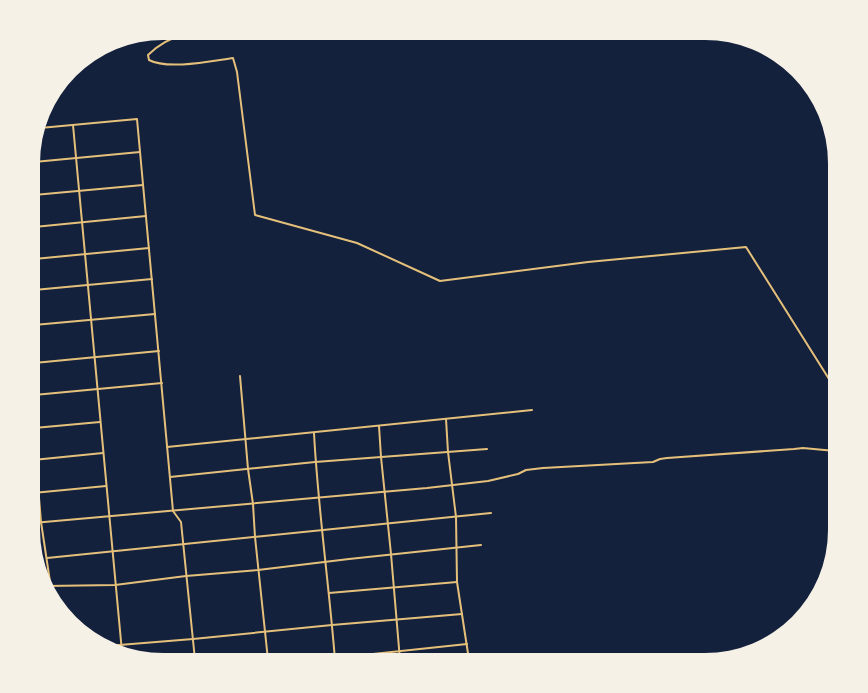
<svg xmlns="http://www.w3.org/2000/svg" width="868" height="693" font-family="Bitter,serif">
<style>
.lines{fill:none;stroke-linecap:round;stroke-linejoin:round}
.minor{stroke:#e5c07b;stroke-width:2}
</style>
<rect width="100%" height="100%" fill="#14213d"/>
<g class="lines">
<!-- minor -->
<g class="minor">
<path d="M188,33C173,37 159,44 148,55L149,60C168,70 211,61 233,58L237,72L255,215L357,243L440,281L588,262L746,247L829,379L835,384"/>
<path d="M73,125L122,652"/>
<path d="M40,128L137,119L173,511L181,522L195,660"/>
<path d="M34,162L140,152"/>
<path d="M34,195L143,185"/>
<path d="M34,227L146,216"/>
<path d="M34,259L149,248"/>
<path d="M34,290L152,279"/>
<path d="M34,325L155,314"/>
<path d="M34,363L159,351"/>
<path d="M240,376L248,469L253,504L255,537L268,660"/>
<path d="M34,395L162,383"/>
<path d="M446,419L448,452L456,517L457,582L469,660"/>
<path d="M379,426L381,457L391,554L400,660"/>
<path d="M34,428L100,422"/>
<path d="M314,433C318,509 329,584 335,660"/>
<path d="M34,437L41,522L52,595"/>
<path d="M167,447L532,410"/>
<path d="M33,460L103,453"/>
<path d="M170,477L315,462L487,449"/>
<path d="M33,493L106,486"/>
<path d="M33,523L427,488L488,481L518,474L526,470L543,468L653,462L660,459L667,458L794,449L803,448L835,451"/>
<path d="M47,558L491,513"/>
<path d="M46,586L115,585L186,576L258,570L349,559L481,545"/>
<path d="M329,593L457,582"/>
<path d="M107,646L193,639L332,625L462,614"/>
<path d="M305,660L335,658L467,644"/>
</g>
</g>
<!-- crop -->
<path d="M0 0H868V693H0ZM163 40H705A123 123 0 0 1 828 163V530A123 123 0 0 1 705 653H163A123 123 0 0 1 40 530V163A123 123 0 0 1 163 40Z" fill="#f6f1e7" fill-rule="evenodd"/>
</svg>
